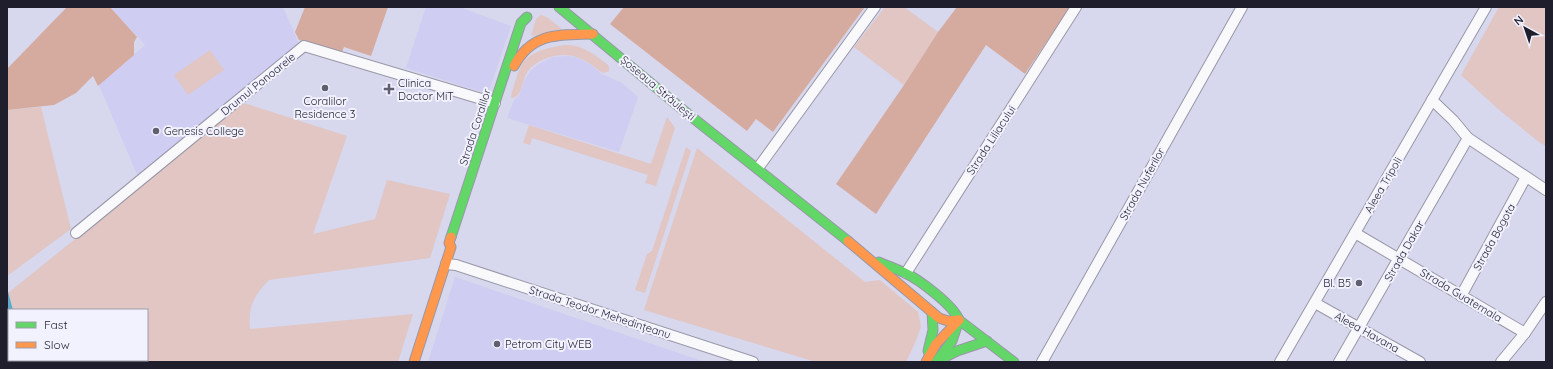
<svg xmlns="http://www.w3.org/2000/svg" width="1553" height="369" font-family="Quicksand,sans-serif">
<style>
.built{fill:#cfcdf2}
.green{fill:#e1c6c3}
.forest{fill:#d5ab9f}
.water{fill:#5faacb}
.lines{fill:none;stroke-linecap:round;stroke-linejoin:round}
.street-casing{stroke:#9998a9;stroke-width:12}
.fast-casing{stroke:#9998a9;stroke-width:11}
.slow-casing{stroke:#9998a9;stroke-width:11}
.street{stroke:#f9f9fc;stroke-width:10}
.fast{stroke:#63d668;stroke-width:9}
.slow{stroke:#ff974d;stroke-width:9}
.poi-dot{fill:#5f5f70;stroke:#f2f1fe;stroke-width:1.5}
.labels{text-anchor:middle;stroke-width:4;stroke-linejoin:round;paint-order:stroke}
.poi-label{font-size:11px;fill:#1f1e2d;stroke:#f2f1fe;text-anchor:start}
.street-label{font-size:11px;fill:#1f1e2d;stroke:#f2f1fe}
</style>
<rect width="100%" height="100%" fill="#d7d7ed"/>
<!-- built -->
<g class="built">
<path d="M110,7H283L299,44L138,177L99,85L145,45Z"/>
<path d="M426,7H459L511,26L488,94L406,68Z"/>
<path d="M567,56L577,57L590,64L602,74L622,83L638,97L619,152L507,118L514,100L519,96L524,81L530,71L538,64L553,57Z"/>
<path d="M455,277L705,362H428Z"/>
</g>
<!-- green -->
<g class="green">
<path d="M885,7H904L938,32L904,85L854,47Z"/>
<path d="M1499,7H1546V146L1539,142L1498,109L1461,75Z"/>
<path d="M541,15L547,17L563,30L531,36L536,19Z"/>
<path d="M567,45C584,45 594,55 607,64L609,67V71L603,73C595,68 588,61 579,58C564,51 539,57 528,71C522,78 523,97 512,98L511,96C514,86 517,73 522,64C530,51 554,46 567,45Z"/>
<path d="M210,50L224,70L188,95L174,75Z"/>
<path d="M244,103L347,136L313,234L375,219L387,180L450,194L430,258L269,280C254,295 248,307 250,329L413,314L398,362H18V360H147V310H13L8,293Z"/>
<path d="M41,107L71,229L7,276V110Z"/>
<path d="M667,117L675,128L656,186L645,183L648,175L532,138L530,145L523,143L529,125L651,164Z"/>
<path d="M686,147L691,151L645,293L635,290L647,254L652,251Z"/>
<path d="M697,148L865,282L880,280L918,312L921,327L915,343L906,362H816L644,310Z"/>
</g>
<!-- forest -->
<g class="forest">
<path d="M67,7H110L137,37L134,42V55L98,86L93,76L76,93L54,105L7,110V69Z"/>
<path d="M305,7H388L371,56L344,47L342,52L299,40L295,32Z"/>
<path d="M624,7H865L773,132L756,119L747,131L610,24Z"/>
<path d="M957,7H1070L1025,74L986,45L876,214L836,184L904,85L938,32Z"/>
</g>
<!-- water -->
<path class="water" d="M7,288L13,310H9V360H18V362H7Z"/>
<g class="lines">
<!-- street casing -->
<g class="street-casing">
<g id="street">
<path d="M1432,100L1453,120L1468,138L1546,190"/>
<path d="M758,168L875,7"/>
<path d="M76,233L304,46L495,103"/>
<path d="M1355,233L1525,333"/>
<path d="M446,264L456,265L753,362"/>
<path d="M906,273L1076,7"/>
<path d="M1461,296L1526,177"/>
<path d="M1315,303L1420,362"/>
<path d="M1042,362L1242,7"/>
<path d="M1280,362L1486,7"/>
<path d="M1339,362L1468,138"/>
<path d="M1501,362L1525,333L1546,302"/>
</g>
</g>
<!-- fast casing -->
<g class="fast-casing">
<g id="fast">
<path d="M559,7L688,114L848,241"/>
<path d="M451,237L521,23L527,17"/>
<path d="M879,262C888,266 897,269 905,273C920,280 953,305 959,320L1014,362"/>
<path d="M928,351L933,330L932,312"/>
<path d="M939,358L952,341L959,320"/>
<path d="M937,361L957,351L987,341"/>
</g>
</g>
<!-- slow casing -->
<g class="slow-casing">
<g id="slow">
<path d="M514,66C532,32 559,35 593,34"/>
<path d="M848,241L939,318L948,321L959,320"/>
<path d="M414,362L451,247L449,243L451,237"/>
<path d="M926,362L936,344L959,320"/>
</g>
</g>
<!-- street -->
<use href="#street" class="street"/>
<!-- fast -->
<use href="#fast" class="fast"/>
<!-- slow -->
<use href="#slow" class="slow"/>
</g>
<!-- markers -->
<g class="poi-dot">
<circle cx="325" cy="88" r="4"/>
<path d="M387 83h4v4h4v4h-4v4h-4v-4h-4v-4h4z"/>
<circle cx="156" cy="131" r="4"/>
<circle cx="1359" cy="283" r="4"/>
<circle cx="497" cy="344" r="4"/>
</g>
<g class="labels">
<!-- poi labels -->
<g class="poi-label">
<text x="398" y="87">Clinica<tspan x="398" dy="13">Doctor MiT</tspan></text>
<text x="325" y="105" text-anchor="middle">Coralilor<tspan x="325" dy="13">Residence 3</tspan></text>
<text x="164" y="135">Genesis College</text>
<text x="1351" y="287" text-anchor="end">Bl. B5</text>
<text x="505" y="348">Petrom City WEB</text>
</g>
<!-- street labels -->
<g class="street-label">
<text transform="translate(258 84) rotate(-39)" y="4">Drumul Ponoarele</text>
<text transform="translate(658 88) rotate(40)" y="4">Șoseaua Străulești</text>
<text transform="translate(475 127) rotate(-72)" y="4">Strada Coralilor</text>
<text transform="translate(991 140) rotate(-57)" y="4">Strada Liliacului</text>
<text transform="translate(1142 184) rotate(-61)" y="4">Strada Nuferilor</text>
<text transform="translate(1383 185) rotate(-60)" y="4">Aleea Tripoli</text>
<text transform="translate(1494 237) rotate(-61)" y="4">Strada Bogota</text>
<text transform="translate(1404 251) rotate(-60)" y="4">Strada Dakar</text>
<text transform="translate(1461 295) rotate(31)" y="4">Strada Guatemala</text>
<text transform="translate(600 312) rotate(18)" y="4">Strada Teodor Mehedințeanu</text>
<text transform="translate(1367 332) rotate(29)" y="4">Aleea Havana</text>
</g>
</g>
<!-- border -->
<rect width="1553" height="369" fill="none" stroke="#1f1e2d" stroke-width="16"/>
<!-- legend -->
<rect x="8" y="309" width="140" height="52" fill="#f2f1fe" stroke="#9e9daa"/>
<rect x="16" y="322" width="20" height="6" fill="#63d668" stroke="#9e9daa"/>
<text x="44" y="329" font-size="12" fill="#1f1e2d">Fast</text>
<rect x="16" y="342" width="20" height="6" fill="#ff974d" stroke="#9e9daa"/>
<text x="44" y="349" font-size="12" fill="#1f1e2d">Slow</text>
<!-- north arrow -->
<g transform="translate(1525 28) rotate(320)" stroke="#f2f1fe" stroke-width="3" paint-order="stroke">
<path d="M0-3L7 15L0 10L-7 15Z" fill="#1f1e2d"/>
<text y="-6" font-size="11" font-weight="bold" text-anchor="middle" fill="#1f1e2d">N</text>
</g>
</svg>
